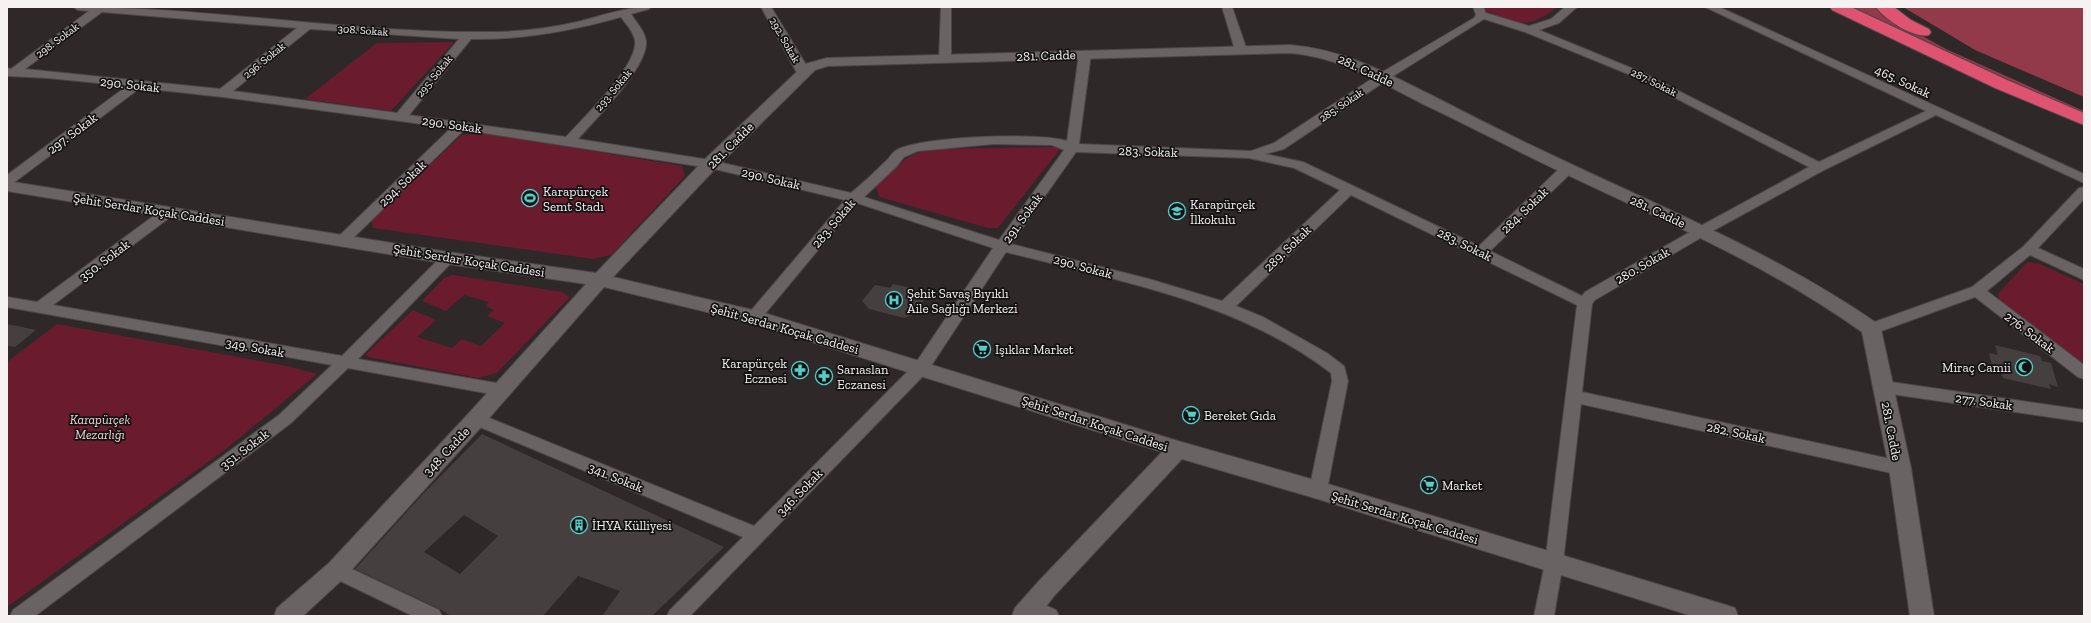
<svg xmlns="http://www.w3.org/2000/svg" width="2091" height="623" font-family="'Zilla Slab',serif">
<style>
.green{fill:#6a1c2e}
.forest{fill:#92394a}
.building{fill:#463f40;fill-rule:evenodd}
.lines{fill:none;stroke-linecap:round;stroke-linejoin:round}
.minor-casing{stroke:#4c4647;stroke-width:2}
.tertiary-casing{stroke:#4c4647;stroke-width:2}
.motorway-casing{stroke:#4c4647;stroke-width:2}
.minor{fill:#6a6363;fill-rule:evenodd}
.tertiary{fill:#6a6363;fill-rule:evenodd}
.motorway{fill:#df5270;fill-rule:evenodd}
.labels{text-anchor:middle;stroke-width:3.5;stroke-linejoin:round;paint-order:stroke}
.far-street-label{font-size:11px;fill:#f6f2f2;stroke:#141112}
.street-label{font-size:13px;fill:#f6f2f2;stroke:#141112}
.poi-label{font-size:13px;fill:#f6f2f2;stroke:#141112;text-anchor:start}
.park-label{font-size:13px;font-style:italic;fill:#eed3d6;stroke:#141112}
</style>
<rect width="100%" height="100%" fill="#2e2828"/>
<!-- green -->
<g class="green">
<path d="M1483,7H1557C1527,31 1520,23 1486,11Z"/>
<path d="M454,42L391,111L305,99L377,43Z"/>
<path d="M484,133L682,166L685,176L611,255L593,259L373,228L372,219L462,135Z"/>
<path d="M1054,147L1060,149L998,228H988L879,197L876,187C895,168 901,157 929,149Z"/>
<path d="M2027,262L2040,264L2084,284V366L2000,303L1998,294Z"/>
<path d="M453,275L562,292L570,297L497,373L478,378L368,357L366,354L413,310L436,320L417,337L452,348L462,339L481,346L505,323L487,316L494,310L486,306L489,302L464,295L446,311L422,301L444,278Z"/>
<path d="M57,324L287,366L317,374L226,449L7,607V362Z"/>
</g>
<!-- forest -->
<g class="forest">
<path d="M1844,7H1874L1893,20L1946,49L2084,111V119Z"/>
<path d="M1903,7H2084V97L1975,50Z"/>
</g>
<!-- building -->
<g class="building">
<path d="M893,284L916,289L914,293L926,298L913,315L904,318L869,309L862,301L875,285L890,288Z"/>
<path d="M7,324L36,330L15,347L7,346Z"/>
<path d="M1995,345L2040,356L2042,361L2051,363L2058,387L2049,384L2051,389L2003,378L2000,368L1992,366L1989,353L1998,355Z"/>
<path d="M482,434L724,547L652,616H602L620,591L578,576L543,616H451L440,609L355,569L422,495ZM464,515L498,536L460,574L424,552Z"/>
</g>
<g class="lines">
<!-- minor casing -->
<g class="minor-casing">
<g id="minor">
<path d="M73,7C211,7 348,33 487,32C517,32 547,29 577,22C601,16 625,7 650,7L649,9L631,14C636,22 645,31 646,41C649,66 595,120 578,139L710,160L851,193C863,183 874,173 885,162C889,159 891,154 895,151C918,136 1041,132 1067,141L1079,54L1085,51L1091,54L1079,144L1251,151L1274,143L1379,74L1474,18L1476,15L1473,7H1483L1486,13L1529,26L1551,19L1565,7H1577L1559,23L1539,30L1641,72L1819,162L1926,111L1705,7H1719L2084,174V183L1936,115L1824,170L1707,234L1595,300L1592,304L1582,392L1900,461L1906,463L1909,468L1906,473L1900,475L1581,404L1563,563L1554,616H1534L1545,563L1577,305L1351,195L1236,306L1263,317L1327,353L1344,366L1348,381L1327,490L1324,495L1318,497L1312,495L1309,490L1332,381L1331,373C1238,301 1117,281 1006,252L927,372L690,616H667L670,610L743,537L470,423L468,419L470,415L476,413L482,415L754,526L915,364L993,248L857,203L759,321L754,322L749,321L746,317L749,313L845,200L710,168L464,130L348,243H338L336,240L338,237L451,128L223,97L140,88L12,184L7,185V175L127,86L48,78L7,76V68L11,69L89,11L78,10ZM102,12L297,28L220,89L25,69ZM621,17C626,24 634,32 635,41C638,66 583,118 566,137L409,115L471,39C523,40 571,31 621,17ZM1484,19L1525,32L1633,76L1809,167L1697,228L1585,292L1582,296L1490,251L1572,172L1574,169L1572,166H1562L1479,246L1303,162L1265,154L1284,149L1387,80ZM310,29L459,39L397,113L233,91ZM994,144L1052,145L1064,150L999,240L864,197L896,167L904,157L918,151ZM1076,152L1249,158L1294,168L1340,190L1222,301L1149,279L1011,244Z"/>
<path d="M761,7H771L805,63L809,73L807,75L803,77L797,73Z"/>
<path d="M941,7H951V59L945,62L939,59Z"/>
<path d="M1222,7H1232L1247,50L1245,52L1241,53L1235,50Z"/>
<path d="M2084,187V199L2038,248L2084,269V280L2030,255L1987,291L2084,365V379L2078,377L1975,297L1876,333L1871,334L1866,333L1863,329L1866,325L1972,287L2024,246L2079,188Z"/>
<path d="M168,208L173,209L175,212L173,215L53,305L342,356L443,255H453L455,258L453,261L358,359L502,384L508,386L510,390L508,394L502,396L348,368L291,423L35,616H10L13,610L279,415L332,365L7,307V297L37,302L163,209Z"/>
<path d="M1884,381L2084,410V422L1884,393L1878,391L1876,387L1878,383Z"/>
<path d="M337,562L439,610L442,616H413L330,576L328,570L330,564Z"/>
<path d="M1031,599L1056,610L1059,616C1046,616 1028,620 1021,607L1024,601Z"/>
</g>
</g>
<!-- tertiary casing -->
<g class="tertiary-casing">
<path id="tertiary" d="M1290,45C1342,49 1385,72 1431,95C1466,113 1501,131 1537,148C1653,204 1771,250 1878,324L1881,329L1911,468L1934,616H1910L1889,468L1862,332C1757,257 1637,210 1522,153C1488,136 1455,119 1421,103C1378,81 1339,57 1290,53L828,66L815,70L716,168L613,277L761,312L1178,441L1318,481L1726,605L1735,608L1738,616H1692L1318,499L1182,459L1054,596L1039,616H1012L1015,608L1038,582L1162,452L752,323L604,287L483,425L345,577L303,616H274L277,608L329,563L469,413L586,284L448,264L7,191V181L448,252L596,273L704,160L805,64L827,58Z"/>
</g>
<!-- motorway casing -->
<g class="motorway-casing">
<g id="motorway">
<path d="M1830,7H1851L2007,80L2084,113V125L1995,88L1832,10Z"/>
<path d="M1876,7H1894L1911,20L1929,29L1931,32L1929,35C1914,39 1884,19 1876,7Z"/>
</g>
</g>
<!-- minor -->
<use href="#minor" class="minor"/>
<!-- tertiary -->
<use href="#tertiary" class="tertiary"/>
<!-- motorway -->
<use href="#motorway" class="motorway"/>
</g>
<!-- icons -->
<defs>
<g id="stadium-ring" transform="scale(0.9)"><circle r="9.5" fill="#141112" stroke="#54cdc8" stroke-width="1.5"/><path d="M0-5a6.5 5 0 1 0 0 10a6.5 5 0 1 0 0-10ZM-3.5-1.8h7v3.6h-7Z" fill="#54cdc8"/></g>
<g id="school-ring" transform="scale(0.9)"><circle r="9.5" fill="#141112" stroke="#54cdc8" stroke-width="1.5"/><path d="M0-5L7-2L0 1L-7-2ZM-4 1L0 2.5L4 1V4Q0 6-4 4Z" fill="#54cdc8"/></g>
<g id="hospital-ring" transform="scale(0.9)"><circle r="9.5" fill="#141112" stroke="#54cdc8" stroke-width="1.5"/><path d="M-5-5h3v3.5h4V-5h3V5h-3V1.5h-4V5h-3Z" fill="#54cdc8"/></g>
<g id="supermarket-ring" transform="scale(0.9)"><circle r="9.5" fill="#141112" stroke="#54cdc8" stroke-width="1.5"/><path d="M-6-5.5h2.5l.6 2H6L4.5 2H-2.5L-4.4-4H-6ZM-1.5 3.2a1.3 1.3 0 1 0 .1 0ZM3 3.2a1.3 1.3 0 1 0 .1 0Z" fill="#54cdc8"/></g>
<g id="mosque-ring" transform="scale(0.9)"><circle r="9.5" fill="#141112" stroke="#54cdc8" stroke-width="1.5"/><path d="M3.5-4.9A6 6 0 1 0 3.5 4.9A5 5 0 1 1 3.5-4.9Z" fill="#54cdc8"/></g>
<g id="pharmacy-ring" transform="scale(0.9)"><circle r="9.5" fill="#141112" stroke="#54cdc8" stroke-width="1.5"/><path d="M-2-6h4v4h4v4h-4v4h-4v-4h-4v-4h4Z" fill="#54cdc8"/></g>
<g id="building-ring" transform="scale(0.9)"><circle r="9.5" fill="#141112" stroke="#54cdc8" stroke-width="1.5"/><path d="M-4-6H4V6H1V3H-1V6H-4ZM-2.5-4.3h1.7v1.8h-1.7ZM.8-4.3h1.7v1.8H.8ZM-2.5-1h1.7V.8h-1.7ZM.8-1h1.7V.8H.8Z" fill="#54cdc8"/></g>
</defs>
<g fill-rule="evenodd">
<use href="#stadium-ring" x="530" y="198"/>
<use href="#school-ring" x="1177" y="211"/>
<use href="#hospital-ring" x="894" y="300"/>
<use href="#supermarket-ring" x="982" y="349"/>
<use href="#mosque-ring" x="2024" y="367"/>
<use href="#pharmacy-ring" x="800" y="370"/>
<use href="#pharmacy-ring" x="824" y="376"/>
<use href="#supermarket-ring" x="1191" y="415"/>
<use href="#supermarket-ring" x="1429" y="485"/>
<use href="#building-ring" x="579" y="525"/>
</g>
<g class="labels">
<!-- far-street labels -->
<g class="far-street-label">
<text transform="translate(363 30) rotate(4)" y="4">308. Sokak</text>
<text transform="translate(57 40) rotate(-37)" y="4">298. Sokak</text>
<text transform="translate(785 40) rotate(60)" y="4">292. Sokak</text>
<text transform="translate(264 60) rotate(-39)" y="4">296. Sokak</text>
<text transform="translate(434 76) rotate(-51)" y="4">295. Sokak</text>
<text transform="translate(1654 82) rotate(26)" y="4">287. Sokak</text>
<text transform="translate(613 90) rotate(-50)" y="4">293. Sokak</text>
<text transform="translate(1341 105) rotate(-34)" y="4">285. Sokak</text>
</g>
<!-- street labels -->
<g class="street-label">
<text transform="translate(1046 55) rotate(-2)" y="5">281. Cadde</text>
<text transform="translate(1366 70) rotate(25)" y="5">281. Cadde</text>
<text transform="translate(1903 81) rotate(25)" y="5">465. Sokak</text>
<text transform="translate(130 84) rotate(6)" y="5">290. Sokak</text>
<text transform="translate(452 124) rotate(8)" y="5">290. Sokak</text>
<text transform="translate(72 133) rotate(-37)" y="5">297. Sokak</text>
<text transform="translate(730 145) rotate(-45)" y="5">281. Cadde</text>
<text transform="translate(1148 151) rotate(2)" y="5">283. Sokak</text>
<text transform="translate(771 178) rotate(13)" y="5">290. Sokak</text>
<text transform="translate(402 183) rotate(-44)" y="5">294. Sokak</text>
<text transform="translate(149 209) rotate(9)" y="5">Şehit Serdar Koçak Caddesi</text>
<text transform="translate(1524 210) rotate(-44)" y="5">284. Sokak</text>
<text transform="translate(1658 211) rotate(25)" y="5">281. Cadde</text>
<text transform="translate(1022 218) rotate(-54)" y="5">291. Sokak</text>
<text transform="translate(833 223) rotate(-50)" y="5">283. Sokak</text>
<text transform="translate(1465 244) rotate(26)" y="5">283. Sokak</text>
<text transform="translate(1287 248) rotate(-44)" y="5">289. Sokak</text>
<text transform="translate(104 260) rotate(-37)" y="5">350. Sokak</text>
<text transform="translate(469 260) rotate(9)" y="5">Şehit Serdar Koçak Caddesi</text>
<text transform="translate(1642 265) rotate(-30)" y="5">280. Sokak</text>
<text transform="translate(1083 266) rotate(15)" y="5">290. Sokak</text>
<text transform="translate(785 328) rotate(16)" y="5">Şehit Serdar Koçak Caddesi</text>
<text transform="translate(2030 332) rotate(37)" y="5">276. Sokak</text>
<text transform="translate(255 347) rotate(10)" y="5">349. Sokak</text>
<text transform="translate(1984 401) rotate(8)" y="5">277. Sokak</text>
<text transform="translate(1095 423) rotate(18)" y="5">Şehit Serdar Koçak Caddesi</text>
<text transform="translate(1892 431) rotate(79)" y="5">281. Cadde</text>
<text transform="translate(1736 432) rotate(12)" y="5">282. Sokak</text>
<text transform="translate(244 449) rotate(-37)" y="5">351. Sokak</text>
<text transform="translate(446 451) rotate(-47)" y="5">348. Cadde</text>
<text transform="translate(616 477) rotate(22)" y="5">341. Sokak</text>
<text transform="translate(799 492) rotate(-46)" y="5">346. Sokak</text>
<text transform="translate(1405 517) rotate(17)" y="5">Şehit Serdar Koçak Caddesi</text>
</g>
<!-- poi labels -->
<g class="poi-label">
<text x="543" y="196">Karapürçek<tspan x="543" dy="15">Semt Stadı</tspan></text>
<text x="1190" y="209">Karapürçek<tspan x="1190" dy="15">İlkokulu</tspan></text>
<text x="907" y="298">Şehit Savaş Bıyıklı<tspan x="907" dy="15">Aile Sağlığı Merkezi</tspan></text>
<text x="995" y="354">Işıklar Market</text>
<text x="787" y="368" text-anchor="end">Karapürçek<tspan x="787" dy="15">Ecznesi</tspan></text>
<text x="2011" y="372" text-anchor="end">Miraç Camii</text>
<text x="837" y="374">Sarıaslan<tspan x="837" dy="15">Eczanesi</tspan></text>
<text x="1204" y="420">Bereket Gıda</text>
<text x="1442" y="490">Market</text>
<text x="592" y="530">İHYA Külliyesi</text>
</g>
<!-- park labels -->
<g class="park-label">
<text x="100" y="424">Karapürçek<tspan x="100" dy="15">Mezarlığı</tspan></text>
</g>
</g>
<!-- border -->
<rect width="2091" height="623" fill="none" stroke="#f6f2f2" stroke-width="16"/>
</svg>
